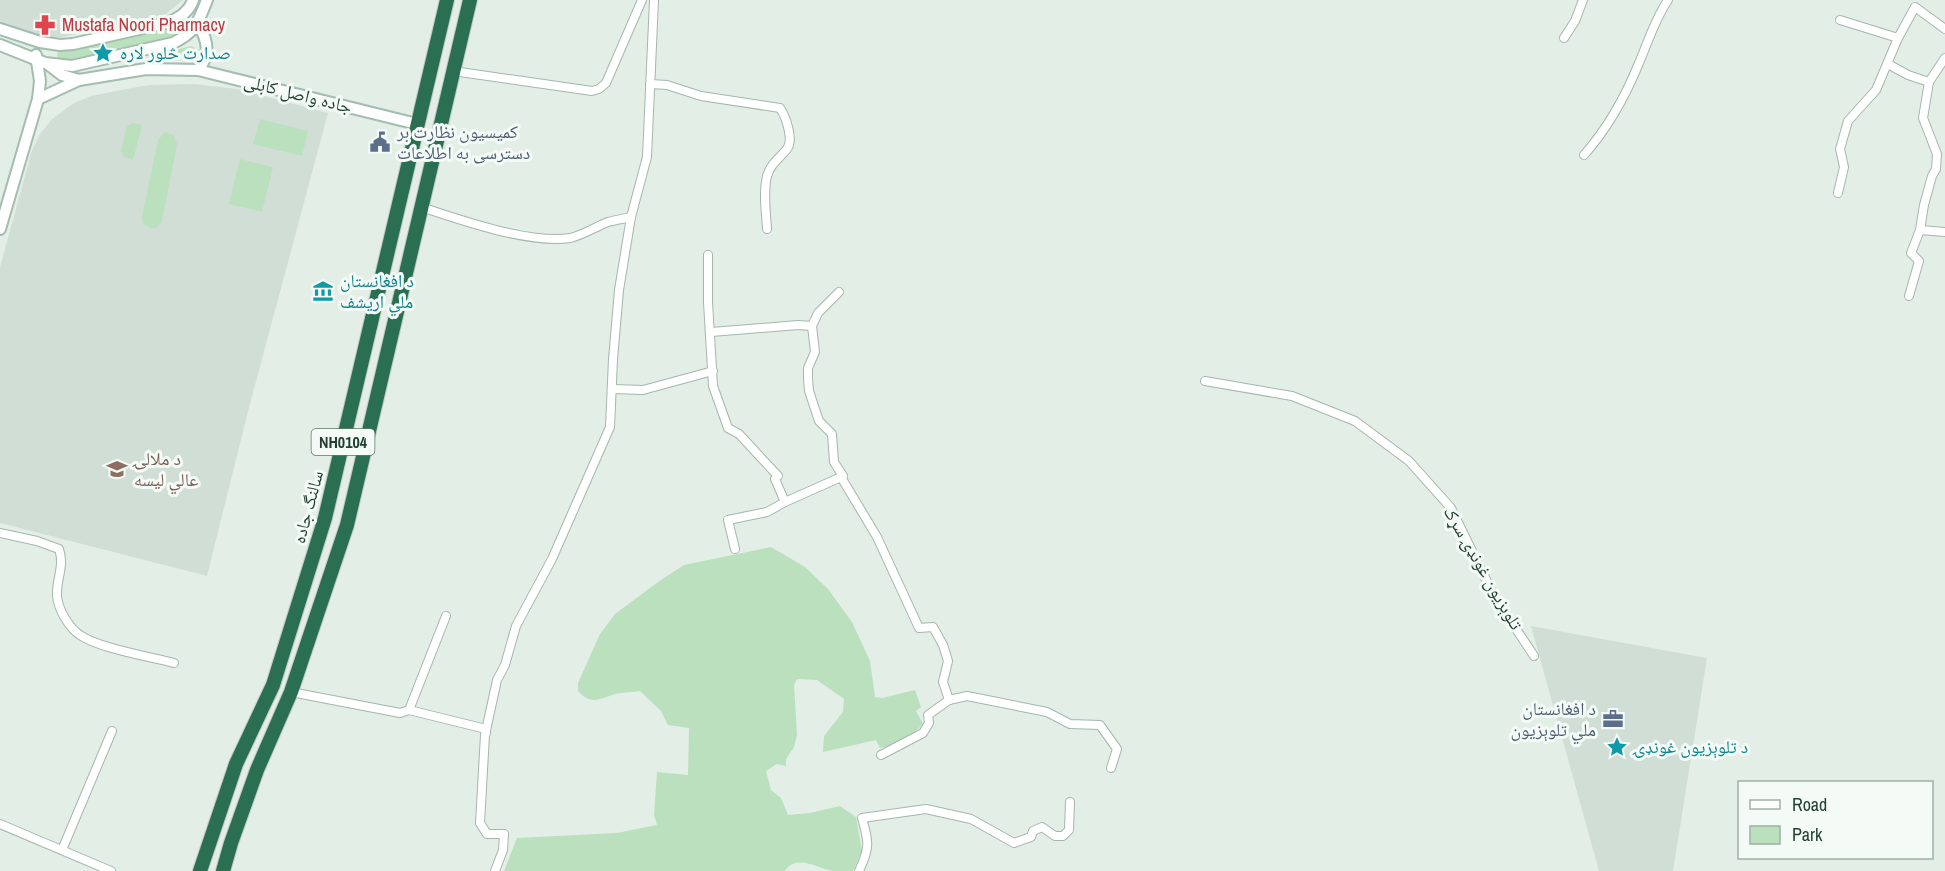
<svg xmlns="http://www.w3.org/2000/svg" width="1945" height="871" font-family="'Archivo Narrow','Noto Naskh Arabic',sans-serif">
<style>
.built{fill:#d1ded5}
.green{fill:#bbe0bd}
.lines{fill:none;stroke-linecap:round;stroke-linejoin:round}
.street-casing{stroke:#a5b6ad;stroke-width:10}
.secondary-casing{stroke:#a3bdaf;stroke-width:14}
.highway-casing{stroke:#c1cac5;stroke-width:16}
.street{stroke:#fff;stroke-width:8}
.secondary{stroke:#fff;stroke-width:10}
.highway{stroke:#2b6f52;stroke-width:14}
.labels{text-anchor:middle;stroke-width:6;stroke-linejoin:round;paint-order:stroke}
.shield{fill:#f4faf6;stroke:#60786c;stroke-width:1.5}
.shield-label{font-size:16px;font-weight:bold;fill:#214031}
.health-label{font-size:18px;fill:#be3a42;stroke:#f4faf6;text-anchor:start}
.culture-label{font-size:18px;fill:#0d838f;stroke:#f4faf6;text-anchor:start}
.street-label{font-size:18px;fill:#214031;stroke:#f4faf6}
.service-label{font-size:18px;fill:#4e5e75;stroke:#f4faf6;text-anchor:start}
.education-label{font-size:18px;fill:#785e54;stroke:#f4faf6;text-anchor:start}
</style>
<rect width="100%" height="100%" fill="#e3eee7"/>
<!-- built -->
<g class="built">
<path d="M0,0H183L166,14L63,37L49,38L0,23Z"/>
<path d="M194,84L237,89L328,113L247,415L207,576L0,523V267L32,150L40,134L52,119L74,103L91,96L121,90L149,85Z"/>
<path d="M1531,626L1707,658L1673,871H1599Z"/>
</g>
<!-- green -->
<g class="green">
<path d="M181,25L184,28L183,31L172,38C140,45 89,65 58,58L57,54L59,52Z"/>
<path d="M191,46L199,50V55L145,58Z"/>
<path d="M260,119L308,131L302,156L253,144Z"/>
<path d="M133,123L142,125L133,160L124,157L121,151L127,126Z"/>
<path d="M165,132L174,135L177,144L162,221L158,227L152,229L143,224L142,217L158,140Z"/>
<path d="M240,159L273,167L262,212L229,204Z"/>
<path d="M771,547L805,567L828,589L852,622L870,661L875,697L882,698L915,690L921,707L916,711L923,724C913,735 896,746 880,748L876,740L823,752L824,736L843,712L844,699L817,680L797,679L794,685L797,735L794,747L786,759V766L777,764L766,771L771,790L781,798L788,815L810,813L840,806L856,817L862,851L853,871C847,871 840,871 833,871C818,869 797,853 785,871H504L517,838L617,833L657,825L654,815L657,772L688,775L689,728L668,725L661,711L640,691C634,692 627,692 621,693C602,696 593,708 578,691V683L600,634L615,614L658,582L684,565Z"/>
</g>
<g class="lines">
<!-- street casing -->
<g class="street-casing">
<g id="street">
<path d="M1840,20L1898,38"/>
<path d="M1564,38L1575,21L1583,0"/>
<path d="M1888,64L1908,75L1929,82"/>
<path d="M453,71L592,91L599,89L606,83L642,0"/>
<path d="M650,84L667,85L701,96L780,108C786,117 794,140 787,149C779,159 771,163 767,176C763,193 766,211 767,229"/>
<path d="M1584,155C1607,129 1626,95 1639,63C1648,42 1655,19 1668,0"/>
<path d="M1838,193L1844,167L1840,149L1848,121L1876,90L1898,38L1915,7L1945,29"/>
<path d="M421,207C460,220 529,244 570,238C583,235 595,227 608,222C615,220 623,219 631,217"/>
<path d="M1920,230L1945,232"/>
<path d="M708,255V302L713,386L728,428L739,434L778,476L775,479L785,502"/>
<path d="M839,292L818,313L812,326L815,352L808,368V378L809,391L819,421L832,434L834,462L843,476L841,477L877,537L919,628L933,627L943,645L948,661L943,682L949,700"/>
<path d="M1909,296L1919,261L1911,253L1920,230L1924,205L1932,176L1936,169L1937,154L1923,118L1929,82L1945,58"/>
<path d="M711,332L798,325L812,326"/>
<path d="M1205,381L1292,396L1355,421L1409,461L1451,508L1493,594L1534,656"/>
<path d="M612,389L643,390L713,371"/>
<path d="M0,533L37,541L59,549C65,566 56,579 57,596C58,609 69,628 80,635C98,648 151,657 174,663"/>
<path d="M735,549L728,520L767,512L785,502L841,477"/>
<path d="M291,692L400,713L409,710L486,729V733"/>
<path d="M409,710L446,616"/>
<path d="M881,755L923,733L929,723L928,715L949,700L967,696L1047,712L1070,724L1100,725L1117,749L1111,768"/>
<path d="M0,824L111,871"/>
<path d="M62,850L112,731"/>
<path d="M495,871L503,850L504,834H487L480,823L485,735L497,680L505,665L516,626L552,559L610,427L613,359L619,290L631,217L647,157L654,0"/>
<path d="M859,871C870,848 869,842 862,818L926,809L971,819L1014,843L1031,837L1033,831L1042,827L1055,836H1063L1069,830L1070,802"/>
</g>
</g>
<!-- secondary casing -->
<g class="secondary-casing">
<g id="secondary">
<path d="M198,24C208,40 211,55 198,70"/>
<path d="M0,29L40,42L60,45L73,44L170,22C180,17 189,12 193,0"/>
<path d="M0,45L45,63L72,66L173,43C196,32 198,22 207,0"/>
<path d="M49,65L62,75L79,80"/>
<path d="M38,99L79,80L146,69L198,70L417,124"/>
<path d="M0,229L38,99L40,81L36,55"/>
</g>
</g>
<!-- highway casing -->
<g class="highway-casing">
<g id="highway">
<path d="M200,871L236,764L273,685L325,518L447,0"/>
<path d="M223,871L231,843L257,770L291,692L347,525L470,0"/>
</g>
</g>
<!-- street -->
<use href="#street" class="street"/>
<!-- secondary -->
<use href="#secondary" class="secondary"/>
<!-- highway -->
<use href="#highway" class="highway"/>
</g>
<!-- icons -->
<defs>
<g id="pharmacy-bare" transform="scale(1.62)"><path d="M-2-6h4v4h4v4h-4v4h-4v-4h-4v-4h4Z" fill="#e0444e" stroke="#f4faf6" stroke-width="2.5" paint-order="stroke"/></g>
<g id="sight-bare" transform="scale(1.62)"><path d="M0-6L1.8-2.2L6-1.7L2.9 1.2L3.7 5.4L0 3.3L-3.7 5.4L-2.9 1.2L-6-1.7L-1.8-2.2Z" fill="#0f9aa8" stroke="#f4faf6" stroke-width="2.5" paint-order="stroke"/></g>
<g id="civic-bare" transform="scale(1.62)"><path d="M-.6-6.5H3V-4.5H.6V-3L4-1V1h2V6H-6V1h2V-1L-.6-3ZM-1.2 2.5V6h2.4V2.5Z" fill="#5c6f8a" stroke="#f4faf6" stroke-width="2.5" paint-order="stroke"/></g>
<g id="museum-bare" transform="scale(1.62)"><path d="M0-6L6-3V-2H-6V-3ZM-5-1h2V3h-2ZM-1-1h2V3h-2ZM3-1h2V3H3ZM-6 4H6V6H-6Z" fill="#0f9aa8" stroke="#f4faf6" stroke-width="2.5" paint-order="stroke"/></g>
<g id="school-bare" transform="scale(1.62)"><path d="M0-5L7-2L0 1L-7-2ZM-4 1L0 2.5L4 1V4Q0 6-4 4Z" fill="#8d6e63" stroke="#f4faf6" stroke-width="2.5" paint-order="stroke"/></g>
<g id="office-bare" transform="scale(1.62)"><path d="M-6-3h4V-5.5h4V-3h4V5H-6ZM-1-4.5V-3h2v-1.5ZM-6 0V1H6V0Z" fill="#5c6f8a" stroke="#f4faf6" stroke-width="2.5" paint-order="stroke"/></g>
</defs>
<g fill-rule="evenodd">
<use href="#pharmacy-bare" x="45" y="25"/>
<use href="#sight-bare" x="103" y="53"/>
<use href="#civic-bare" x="380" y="142"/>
<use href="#museum-bare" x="323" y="291"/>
<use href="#school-bare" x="117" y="469"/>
<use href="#office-bare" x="1613" y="719"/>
<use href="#sight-bare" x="1617" y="747"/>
</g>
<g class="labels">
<!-- shield labels -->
<rect class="shield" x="311.5" y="429" width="63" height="26" rx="4.5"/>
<g class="shield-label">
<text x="343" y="448">NH0104</text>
</g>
<!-- health labels -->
<g class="health-label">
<text x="62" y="31">Mustafa Noori Pharmacy</text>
</g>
<!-- culture labels -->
<g class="culture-label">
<text x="120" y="59">صدارت څلور لاره</text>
<text x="340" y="287">د افغانستان<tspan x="340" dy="21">ملي اریشف</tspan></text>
<text x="1634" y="753">د تلوېزیون غونډۍ</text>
</g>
<!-- street labels -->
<g class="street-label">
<text transform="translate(298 94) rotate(14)" y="6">جاده واصل کابلی</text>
<text transform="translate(308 507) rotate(-75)" y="6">سالنگ جاده</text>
<text transform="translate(1483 568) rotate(60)" y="6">تلوېزيون غونډۍ سړک</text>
</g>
<!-- service labels -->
<g class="service-label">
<text x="397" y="138">کمیسیون نظارت بر<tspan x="397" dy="21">دسترسی به اطلاعات</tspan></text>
<text x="1596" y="715" text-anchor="end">د افغانستان<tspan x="1596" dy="21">ملي تلوېزیون</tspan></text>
</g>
<!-- education labels -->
<g class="education-label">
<text x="134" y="465">د ملالۍ<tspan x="134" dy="21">عالي لیسه</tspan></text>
</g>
</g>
<!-- legend -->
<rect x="1738" y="781" width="195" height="78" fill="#f4faf6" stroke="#a0b0a7" stroke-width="1.5"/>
<rect x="1750" y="800" width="30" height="9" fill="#ffffff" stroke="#a0b0a7" stroke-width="1.5"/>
<text x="1792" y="811" font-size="18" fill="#214031">Road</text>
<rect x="1750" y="826" width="30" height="18" fill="#bbe0bd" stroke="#a0b0a7" stroke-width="1.5"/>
<text x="1792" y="841" font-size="18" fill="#214031">Park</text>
</svg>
